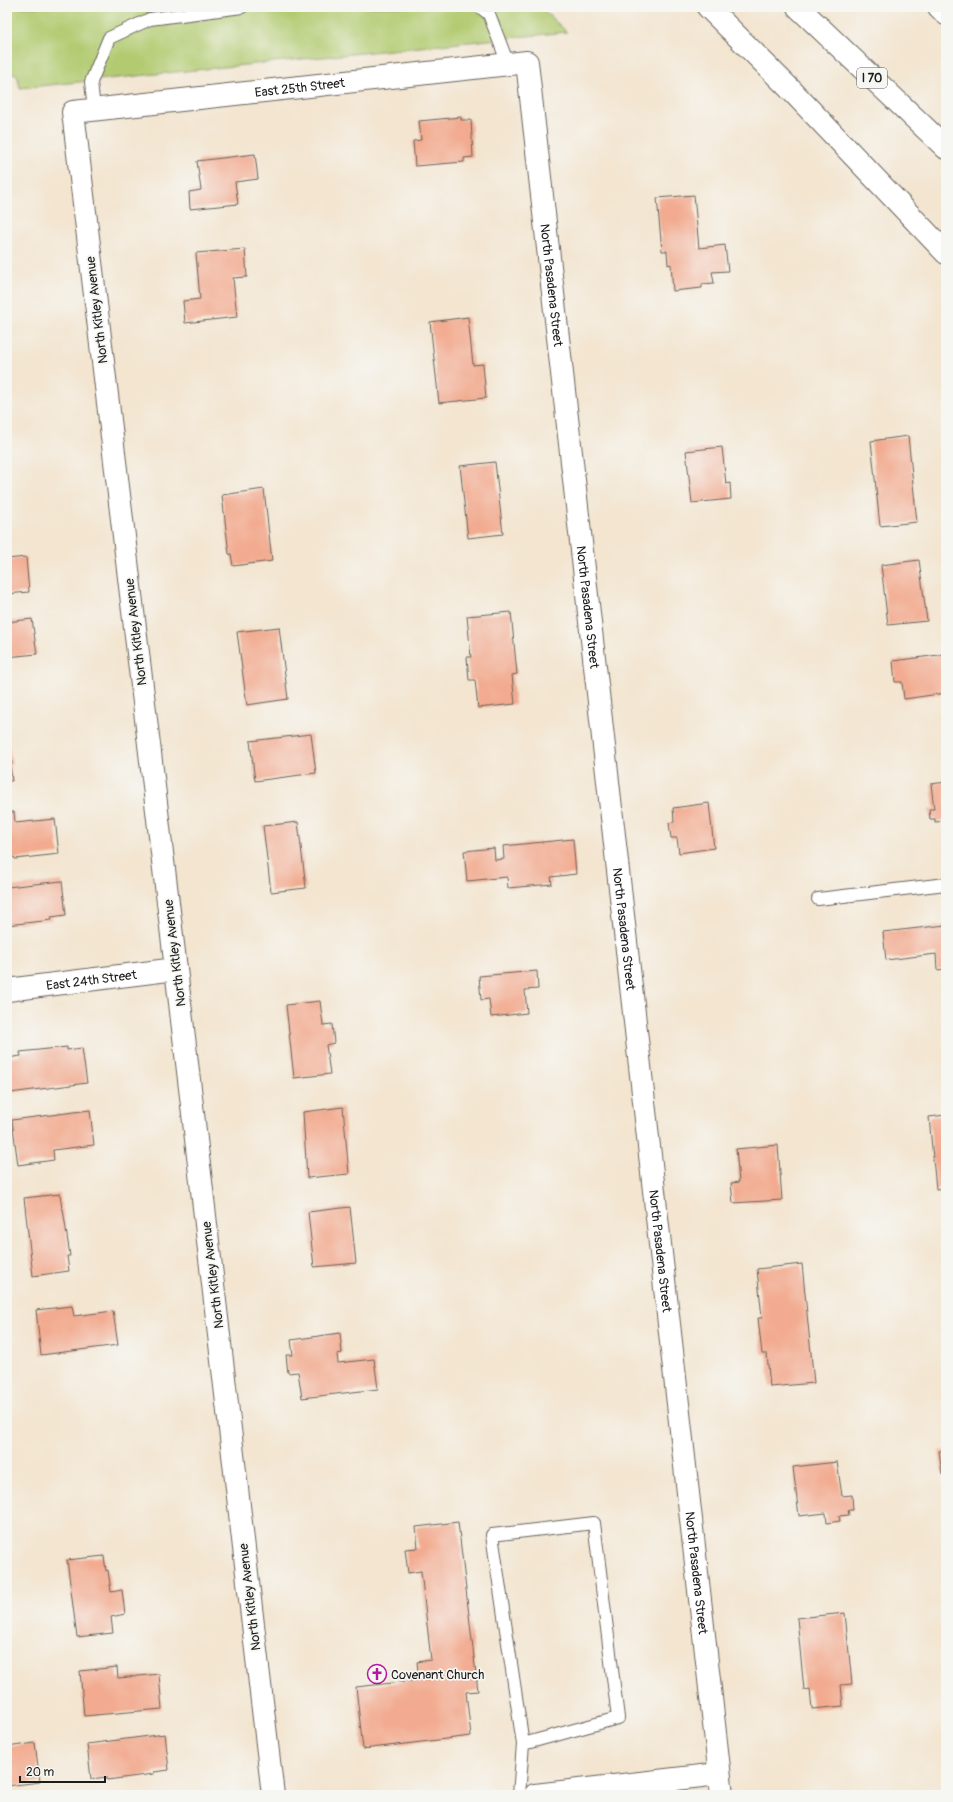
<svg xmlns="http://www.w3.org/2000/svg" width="953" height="1802" font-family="Pangolin,sans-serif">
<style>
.green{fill:#b2cb71;stroke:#677446}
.building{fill:#f2ab90}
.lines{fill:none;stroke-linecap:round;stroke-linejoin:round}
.service-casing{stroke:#67625b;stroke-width:14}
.minor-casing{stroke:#67625b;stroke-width:24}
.tertiary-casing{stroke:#67625b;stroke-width:24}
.motorway-casing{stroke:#67625b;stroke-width:24}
.service{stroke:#fff;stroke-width:12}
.minor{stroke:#fff;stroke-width:22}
.tertiary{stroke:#fff;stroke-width:22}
.motorway{stroke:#fff;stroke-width:22}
.labels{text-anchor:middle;stroke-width:3.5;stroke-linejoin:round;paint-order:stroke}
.shield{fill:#f6f6f2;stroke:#5d5d5c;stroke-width:1}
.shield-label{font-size:12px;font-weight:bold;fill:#1c1c1c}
.street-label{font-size:13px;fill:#1c1c1c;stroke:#f6f6f2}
.poi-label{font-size:13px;fill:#1c1c1c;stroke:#f6f6f2;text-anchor:start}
</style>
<rect width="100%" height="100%" fill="#f6f6f2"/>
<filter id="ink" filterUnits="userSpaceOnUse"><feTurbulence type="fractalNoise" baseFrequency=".025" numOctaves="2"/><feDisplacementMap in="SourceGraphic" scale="8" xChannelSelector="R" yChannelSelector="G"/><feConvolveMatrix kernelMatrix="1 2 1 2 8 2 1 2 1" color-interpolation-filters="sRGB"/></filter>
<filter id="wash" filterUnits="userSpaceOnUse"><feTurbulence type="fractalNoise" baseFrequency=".012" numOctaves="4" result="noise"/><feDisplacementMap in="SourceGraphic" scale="16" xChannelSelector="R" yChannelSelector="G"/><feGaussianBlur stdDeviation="0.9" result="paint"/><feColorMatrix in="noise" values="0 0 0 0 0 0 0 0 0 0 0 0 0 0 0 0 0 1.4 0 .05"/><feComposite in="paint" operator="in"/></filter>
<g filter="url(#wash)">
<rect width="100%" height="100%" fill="#f3e5d0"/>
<!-- green -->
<path class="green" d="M7,7H540L567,32L20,88L17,74L7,75Z"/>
<g id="blocks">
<!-- building -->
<g class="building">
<path d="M461,117V120H471L473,157L464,158V162L415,166L413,141L421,140L419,121Z"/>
<path d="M255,154L258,179L235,182L238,204L190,209L189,192L201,190L197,161Z"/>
<path d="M694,195L699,248L725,245L728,271L712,272L714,283L702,284V288L673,291L671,264L668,265L667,251H662L657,198Z"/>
<path d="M245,249L247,277L233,278L237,317L185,323L183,301L200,299L196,253Z"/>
<path d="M468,317L473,365L483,364L486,398L439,403L430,322Z"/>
<path d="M908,436L917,522L880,526L871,441Z"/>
<path d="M722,447L726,484L730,483L731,499L692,503L686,451Z"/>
<path d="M495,462L503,534L468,538L460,466Z"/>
<path d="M264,489L272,561L233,566L231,554H229L222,495Z"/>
<path d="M26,557L29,592L7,594V559Z"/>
<path d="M919,560L927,621L888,625L881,565Z"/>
<path d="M511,612L517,674L512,675L515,704L478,708L475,680H469L467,657H471L467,616Z"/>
<path d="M32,619L37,654L7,657V622Z"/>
<path d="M279,627L288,699L247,705L237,632Z"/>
<path d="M946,654V693L904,699L902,682H895L893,661Z"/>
<path d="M7,731L12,764L10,765L12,781H7Z"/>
<path d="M311,734L316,773L255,781L250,741Z"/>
<path d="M946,782V821L935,822V819H930L929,809H934L931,784Z"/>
<path d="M709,803L714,848L679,853L677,838H671L669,823L674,822L673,808Z"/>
<path d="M7,812H14L15,823L55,819L59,854L15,859L14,857L7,858Z"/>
<path d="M298,822L306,888L271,892L263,826Z"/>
<path d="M573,839L576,874L551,877L552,884L508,888L507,877L467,881L464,851L494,848L495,860L504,859L503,846Z"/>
<path d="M62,881L66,915L51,917L52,920L7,925V887Z"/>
<path d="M946,925V969L937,970L936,954L886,960L883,932Z"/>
<path d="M537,971L538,989L525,990L527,1013L491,1017L489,999L481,1000L479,976Z"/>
<path d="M320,1001L323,1025L332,1024L334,1043L326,1045L330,1074L294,1078L286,1005Z"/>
<path d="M67,1047V1050L82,1048L87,1083L10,1093L7,1058L21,1056L20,1052Z"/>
<path d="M343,1107L349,1174L307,1178L303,1112Z"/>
<path d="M90,1110L94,1145L53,1150L54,1160L18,1165L12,1120Z"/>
<path d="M946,1115V1188L936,1189L929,1117Z"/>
<path d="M778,1145L782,1200L733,1203L731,1183L739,1182L736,1149Z"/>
<path d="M60,1194L62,1209H63L70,1256H67L69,1271L33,1276L24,1198Z"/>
<path d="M350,1207L356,1263L314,1267L308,1212Z"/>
<path d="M802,1264L814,1383L770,1387L767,1354H762L758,1318H762L757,1269Z"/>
<path d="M72,1306L74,1316L113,1311L118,1345L41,1355L36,1310Z"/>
<path d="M340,1333L342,1353L337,1354L338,1363L374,1359L378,1389L302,1398L298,1372L288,1373L286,1355H293L291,1340Z"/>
<path d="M946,1450V1473L942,1474L939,1451Z"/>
<path d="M837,1462L842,1496L852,1495L853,1510H848L849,1515L839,1516L840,1521L827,1523L826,1513L799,1516L793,1467Z"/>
<path d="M458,1522L478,1691L466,1692L471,1736L363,1749L356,1687L419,1680L417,1662L431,1660L421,1571L408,1573L405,1549L418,1548L416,1527Z"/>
<path d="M104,1556L106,1571L108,1570L111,1592L122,1590L125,1614L111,1617L113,1633L77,1637L67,1560Z"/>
<path d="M845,1613L852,1684L841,1685L843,1706L812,1709L810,1689L804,1690L797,1618Z"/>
<path d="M117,1667L118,1678L159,1674L162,1709L84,1716L80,1671Z"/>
<path d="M165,1734L169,1770L154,1772V1774L107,1780V1777L91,1779L87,1744Z"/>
<path d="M35,1743L40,1782L7,1786V1747Z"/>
</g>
</g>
</g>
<g filter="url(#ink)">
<use href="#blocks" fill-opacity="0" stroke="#67625b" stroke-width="1"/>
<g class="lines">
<!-- service casing -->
<g class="service-casing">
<g id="service">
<path d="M480,7L489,14L508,64"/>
<path d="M94,109L91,82L109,38L150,19L242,7"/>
<path d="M818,899L946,884"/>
<path d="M519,1795L523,1744L492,1535L594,1523L618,1718L523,1744"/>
</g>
</g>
<!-- minor casing -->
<g class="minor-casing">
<g id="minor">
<path id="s1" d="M273,1795L176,969L73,112L527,62L722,1795"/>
<path d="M535,1795L719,1774"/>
</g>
</g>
<!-- tertiary casing -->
<g class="tertiary-casing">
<g id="tertiary">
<path id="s2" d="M7,990L176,969"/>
</g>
</g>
<!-- motorway casing -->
<g class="motorway-casing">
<g id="motorway">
<path d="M708,7L793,92L946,253"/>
<path d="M798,7L946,148"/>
<path d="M939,7L946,14"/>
</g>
</g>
<!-- service -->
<use href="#service" class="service"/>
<!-- minor -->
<use href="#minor" class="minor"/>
<!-- tertiary -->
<use href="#tertiary" class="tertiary"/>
<!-- motorway -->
<use href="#motorway" class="motorway"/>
</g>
</g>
<!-- icons -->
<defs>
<g id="church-ring" transform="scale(1)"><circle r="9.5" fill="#f6f6f2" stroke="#b5179e" stroke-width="1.5"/><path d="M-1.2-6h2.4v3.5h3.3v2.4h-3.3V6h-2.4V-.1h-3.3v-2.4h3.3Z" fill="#b5179e"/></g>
</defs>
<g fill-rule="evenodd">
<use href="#church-ring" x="377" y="1674"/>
</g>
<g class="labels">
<!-- shield labels -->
<rect class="shield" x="857" y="68" width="30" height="20" rx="3"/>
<g class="shield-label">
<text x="872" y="82">I 70</text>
</g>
<!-- street labels -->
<g class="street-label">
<text dy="5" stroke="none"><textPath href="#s1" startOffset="1923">East 25th Street</textPath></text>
<text dy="5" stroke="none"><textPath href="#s1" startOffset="2376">North Pasadena Street</textPath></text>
<text transform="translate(96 310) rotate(-97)" y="5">North Kitley Avenue</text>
<text dy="5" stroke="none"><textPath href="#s1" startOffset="2700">North Pasadena Street</textPath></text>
<text transform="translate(135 632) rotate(-97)" y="5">North Kitley Avenue</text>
<text dy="5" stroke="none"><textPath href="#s1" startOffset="3024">North Pasadena Street</textPath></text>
<text transform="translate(174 953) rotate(-97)" y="5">North Kitley Avenue</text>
<text dy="5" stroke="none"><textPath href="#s2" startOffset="85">East 24th Street</textPath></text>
<text dy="5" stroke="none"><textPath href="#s1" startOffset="3348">North Pasadena Street</textPath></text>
<text transform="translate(212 1275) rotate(-97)" y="5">North Kitley Avenue</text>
<text dy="5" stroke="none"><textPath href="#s1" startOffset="3672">North Pasadena Street</textPath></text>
<text transform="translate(249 1597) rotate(-97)" y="5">North Kitley Avenue</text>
</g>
<!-- poi labels -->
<g class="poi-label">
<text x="391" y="1679">Covenant Church</text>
</g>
</g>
<!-- margin -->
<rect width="953" height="1802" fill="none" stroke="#f6f6f2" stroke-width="24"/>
<!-- scale -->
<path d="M20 1776v6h85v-6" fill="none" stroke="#1c1c1c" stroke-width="2"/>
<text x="26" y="1776" font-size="12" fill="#1c1c1c" stroke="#f6f6f2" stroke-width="3" paint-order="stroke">20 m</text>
</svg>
